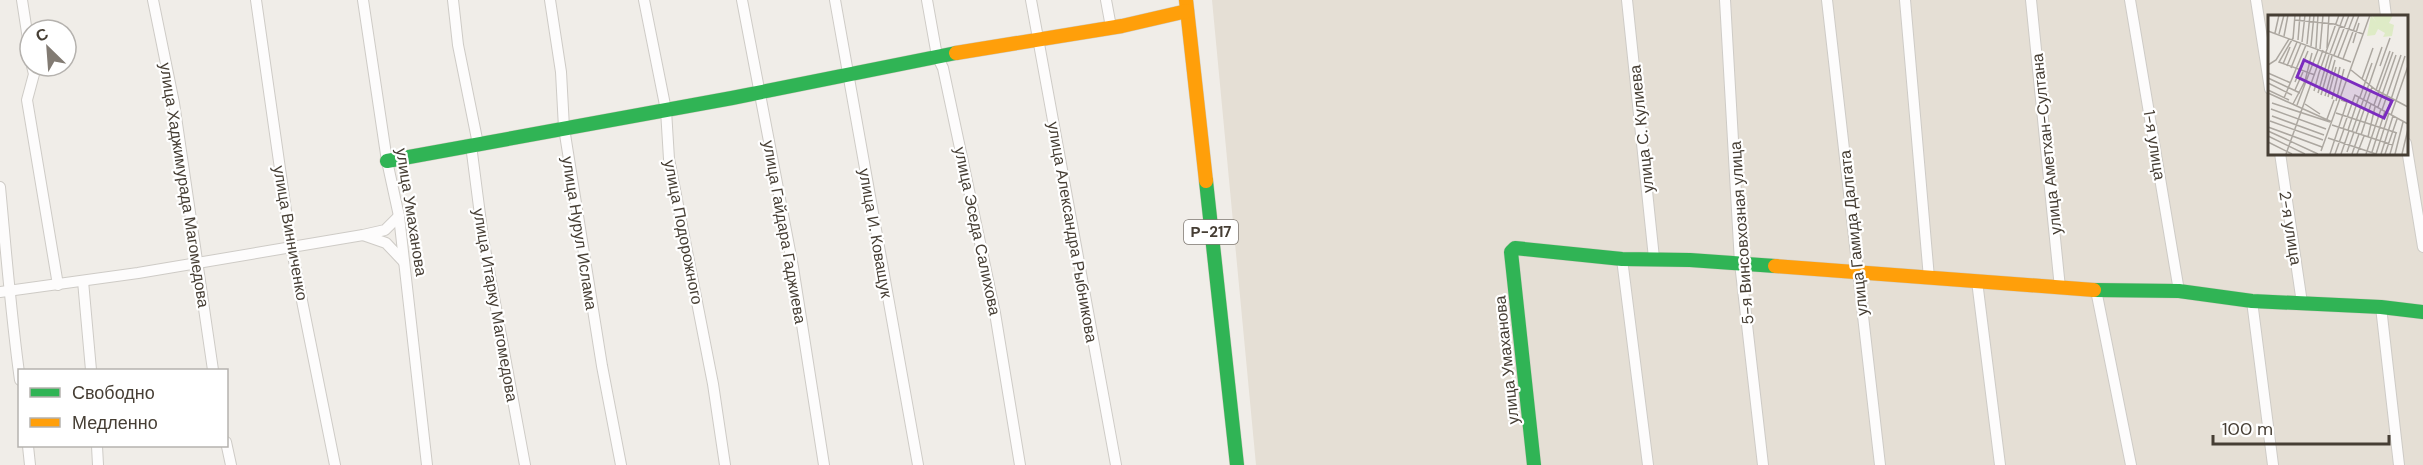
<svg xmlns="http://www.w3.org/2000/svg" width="2423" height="465" font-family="'DM Sans',sans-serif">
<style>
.residential{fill:#e5dfd5;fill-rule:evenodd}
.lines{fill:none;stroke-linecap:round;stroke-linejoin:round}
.street-casing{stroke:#cecbc6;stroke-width:12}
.fast-casing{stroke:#d1ccc0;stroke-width:15}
.slow-casing{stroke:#d1ccc0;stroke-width:15}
.street{stroke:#fdfcfc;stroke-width:10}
.fast{stroke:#30b455;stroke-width:14}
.slow{stroke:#ff9f0a;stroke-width:14}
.labels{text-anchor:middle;stroke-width:4.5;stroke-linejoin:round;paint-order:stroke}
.shield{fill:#fff;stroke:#7e7871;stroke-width:1.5}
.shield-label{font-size:15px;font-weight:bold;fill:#463e34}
.street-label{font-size:16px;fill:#463e34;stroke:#fff}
.inset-road{fill:none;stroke:#aca7a0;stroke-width:1.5}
.view{fill:#7b2cbf;fill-opacity:0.15;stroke:#7b2cbf;stroke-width:3}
.inset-edge{fill:none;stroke:#463e34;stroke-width:3}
</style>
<rect width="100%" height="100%" fill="#f0ede8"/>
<!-- residential -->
<path class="residential" d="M1212,0H2423V465H1256ZM2270,16H2406V153H2270Z"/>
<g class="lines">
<!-- street casing -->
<g class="street-casing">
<g id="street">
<path d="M22,0L30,52"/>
<path d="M153,0L174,103L213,370"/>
<path d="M256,0L291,246L335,465"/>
<path d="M363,0L387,161L399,216L427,465"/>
<path d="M453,0L458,45L478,144"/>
<path d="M550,0L561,72L564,128L602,366L621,465"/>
<path d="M644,0L666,110L669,159L713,384L725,465"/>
<path d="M742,0L793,267L824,465"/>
<path d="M835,0L918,465"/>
<path d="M927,0L937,56L943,68L995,313L1020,465"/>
<path d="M1031,0L1116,465"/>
<path d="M1106,0L1111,27"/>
<path d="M1627,0L1654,258"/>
<path d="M1725,0L1740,263L1763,465"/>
<path d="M1827,0L1880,465"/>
<path d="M1905,0L1929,278"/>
<path d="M2031,0L2060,288"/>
<path d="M2130,0L2179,291"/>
<path d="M2256,0L2270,89"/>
<path d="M2384,0L2386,16"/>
<path d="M32,66L34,74L27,100L58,285"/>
<path d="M2406,143L2423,247"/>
<path d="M471,145L483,238L525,465"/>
<path d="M2280,153L2302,303"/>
<path d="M0,187C6,251 11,316 20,380"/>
<path d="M363,235L386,243L404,262"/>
<path d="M1622,259L1648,465"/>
<path d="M83,281L91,370"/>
<path d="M1977,281L2000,465"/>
<path d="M2096,290L2131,465"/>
<path d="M0,292L138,273L363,235L385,230L399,216"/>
<path d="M2252,301L2273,465"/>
<path d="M2381,307L2399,465"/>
<path d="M226,442L231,465"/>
<path d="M28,446L30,465"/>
<path d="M97,446L98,465"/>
</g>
</g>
<!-- fast casing -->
<g class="fast-casing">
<g id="fast">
<path d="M387,161L732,98L956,53"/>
<path d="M1206,181L1237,465"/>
<path d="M2094,290L2179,291L2252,301L2381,307L2423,312"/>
<path d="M1534,465L1511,252L1515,248L1622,259L1690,260L1775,266"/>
</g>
</g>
<!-- slow casing -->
<g class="slow-casing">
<g id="slow">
<path d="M1186,0L1206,181"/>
<path d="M956,53L1122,26L1187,11"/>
<path d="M1775,266L2094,290"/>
</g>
</g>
<!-- street -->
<use href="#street" class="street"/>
<!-- fast -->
<use href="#fast" class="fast"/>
<!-- slow -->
<use href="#slow" class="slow"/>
</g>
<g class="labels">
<!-- shield labels -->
<rect class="shield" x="1184" y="220" width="54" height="24" rx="4.5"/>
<g class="shield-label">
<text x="1211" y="237">Р-217</text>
</g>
<!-- street labels -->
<g class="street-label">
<text transform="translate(1641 129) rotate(-96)" y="6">улица С. Кулиева</text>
<text transform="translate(2046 144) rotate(-96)" y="6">улица Аметхан-Султана</text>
<text transform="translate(2155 145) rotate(81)" y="6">1-я улица</text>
<text transform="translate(185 185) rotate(81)" y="6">улица Хаджимурада Магомедова</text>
<text transform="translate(412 212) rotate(81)" y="6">улица Умаханова</text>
<text transform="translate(2291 228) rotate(81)" y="6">2-я улица</text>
<text transform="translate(978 231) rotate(78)" y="6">улица Эседа Салихова</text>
<text transform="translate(684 232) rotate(79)" y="6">улица Подорожного</text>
<text transform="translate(785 232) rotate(80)" y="6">улица Гайдара Гаджиева</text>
<text transform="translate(1073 232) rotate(80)" y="6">улица Александра Рыбникова</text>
<text transform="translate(291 233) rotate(80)" y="6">улица Винниченко</text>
<text transform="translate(580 233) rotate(81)" y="6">улица Нурул Ислама</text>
<text transform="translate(876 233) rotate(80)" y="6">улица И. Коващук</text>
<text transform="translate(1741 233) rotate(-94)" y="6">5-я Винсовхозная улица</text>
<text transform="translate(1853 233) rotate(-96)" y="6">улица Гамида Далгата</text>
<text transform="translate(496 305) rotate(80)" y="6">улица Итарку Магомедова</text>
<text transform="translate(1506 360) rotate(-96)" y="6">улица Умаханова</text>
</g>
</g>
<!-- overview -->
<g transform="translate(2268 15)">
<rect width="140" height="140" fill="#f0ede8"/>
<path d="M103,0L108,7L104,0H125L121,8L126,10L124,21L115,22L117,18L110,14L107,20L99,21Z" fill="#deebc6"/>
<path class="inset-road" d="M27,5L66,9L95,19M0,16L83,47M7,18L11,0M11,19L16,0M16,21L20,0M25,23L11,47L47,60M25,24L27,0M30,25L32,0M34,27L37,0M85,28L91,8M39,29L42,0M43,31L46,0M48,33L50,0M59,33L61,0M52,34L55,0M58,37L71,0M62,38L76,0M66,40L81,0M70,42L86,0M75,44L91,0M15,49L22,32M0,50L8,45L21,24M19,51L29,27M112,51L122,23M23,53L33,28M83,55L108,75L140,92M0,58L23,68M51,58L58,38M0,63L32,78M94,64L105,33M27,67L40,36M0,68L24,80M101,70L114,32M0,75L21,85M27,75L35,57M108,75L122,36M46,76L51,58M0,78L64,107M50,78L61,40M53,80L64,41M57,81L67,45M60,82L68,52M92,82L104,48M16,83L38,30M64,84L72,52M68,86L76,54M4,88L62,107M25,89L37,66L44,38M37,89L52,99M29,90L50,35M106,90L125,37M110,92L128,40M3,94L58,114M114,95L133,40M119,97L137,41M68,98L129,118M123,100L140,51M4,101L56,120M59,104L66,85M2,106L55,125M64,110L125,130M0,112L54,132M75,114L87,80L140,109M80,115L91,82M0,116L50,139M84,117L101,69M88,118L104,72M93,120L103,89M0,121L37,139M100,122L107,92M60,123L108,139L121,98M0,127L24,139M53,136L102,0M79,137L86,117M104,137L117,96M18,139L55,35M62,139L79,87L73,85M67,139L76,114M73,139L81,116M84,139L91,119M89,139L96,121M98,139L113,94M113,139L125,101M117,139L129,104M122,139L128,118M127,139L135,107M134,139L140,114"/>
<path class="view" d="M36,45L124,86L116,103L29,62Z"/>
<rect width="140" height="140" class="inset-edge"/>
</g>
<!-- legend -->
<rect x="18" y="369" width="210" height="78" fill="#ffffff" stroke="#b5b2ae" stroke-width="1.5"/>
<rect x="30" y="388" width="30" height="9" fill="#30b455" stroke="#b5b2ae" stroke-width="1.5"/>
<text x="72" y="399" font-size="18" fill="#463e34">Свободно</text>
<rect x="30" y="418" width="30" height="9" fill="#ff9f0a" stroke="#b5b2ae" stroke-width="1.5"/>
<text x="72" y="429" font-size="18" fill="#463e34">Медленно</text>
<!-- north arrow -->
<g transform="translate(48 48) rotate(335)"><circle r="28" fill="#ffffff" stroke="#b5b2ae" stroke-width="1.5"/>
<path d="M0-4.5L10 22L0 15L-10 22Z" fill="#827b73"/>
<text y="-9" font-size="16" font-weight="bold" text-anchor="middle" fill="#463e34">С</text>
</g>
<!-- scale -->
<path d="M2213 435v9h176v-9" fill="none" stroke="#463e34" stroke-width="3"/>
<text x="2222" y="435" font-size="18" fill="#463e34" stroke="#ffffff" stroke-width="4.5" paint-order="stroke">100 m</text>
</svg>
